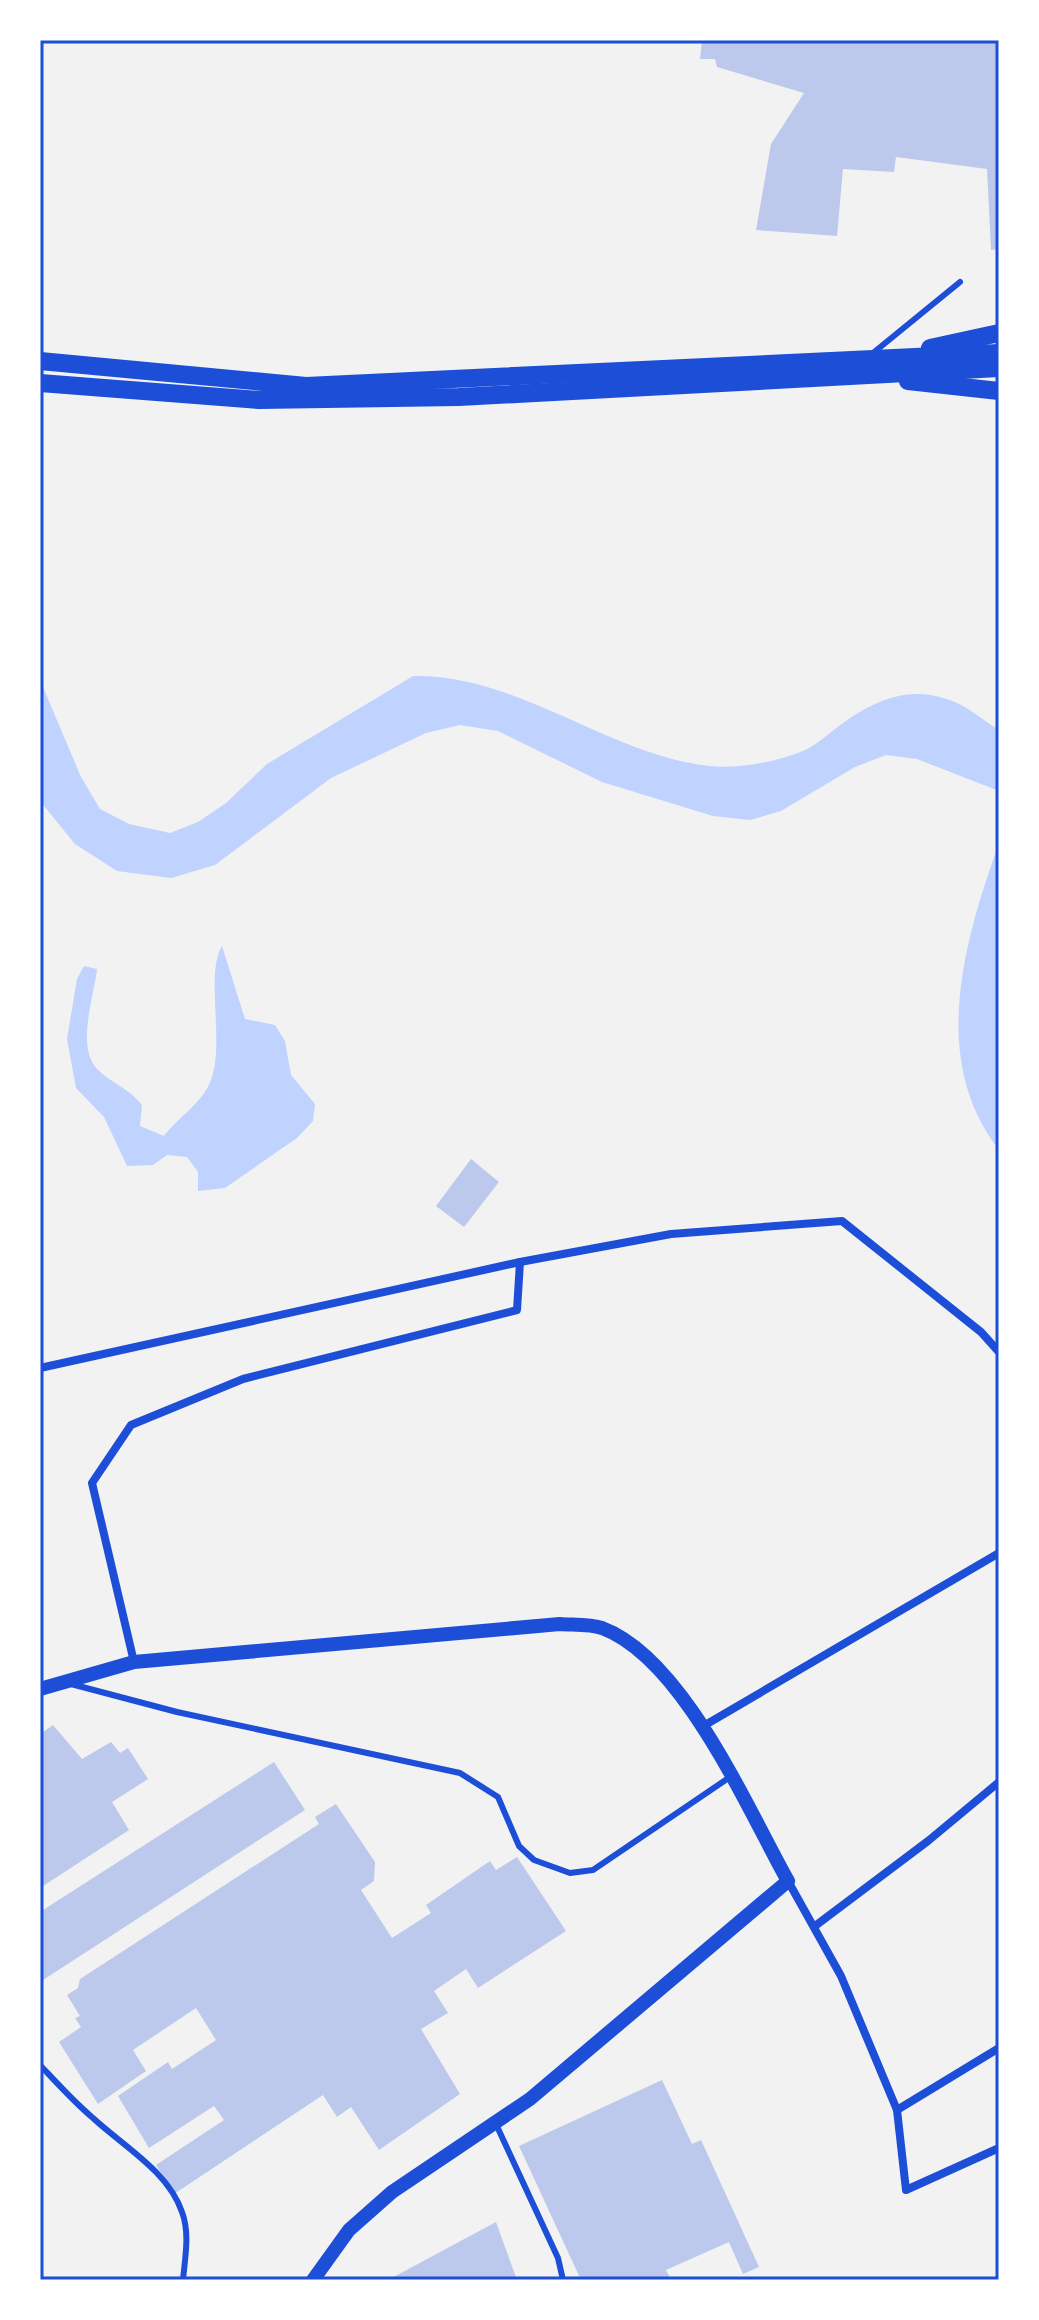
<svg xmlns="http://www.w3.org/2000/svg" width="1039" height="2320" font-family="'PT Sans Narrow',sans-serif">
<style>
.water{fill:#bfd3fe}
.building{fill:#bdc9ec}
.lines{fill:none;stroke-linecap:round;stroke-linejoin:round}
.service{stroke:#1d4ed8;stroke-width:6}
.minor{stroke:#1d4ed8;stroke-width:8}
.tertiary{stroke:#1d4ed8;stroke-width:14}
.primary{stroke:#1d4ed8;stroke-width:18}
.neatline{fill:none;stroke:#1d4ed8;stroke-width:3}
</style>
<rect width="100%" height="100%" fill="#f2f2f2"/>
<!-- water -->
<g class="water">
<path d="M413,676C518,674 607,754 709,766C740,769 777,762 805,750C816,745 826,736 835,729C870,702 908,683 952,701C969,707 984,721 999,730V791L917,759L886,755L855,767L781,811L750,820L713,816L602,782L498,731L460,725L426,733L331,778L215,865L171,878L117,871L75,844L40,801V680L81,777L100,809L129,824L170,833L198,822L226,803L267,764Z"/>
<path d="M999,843V1150C928,1059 965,939 999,843Z"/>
<path d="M222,946L245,1019L275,1025L285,1041L291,1075L315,1104L313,1121L297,1138L225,1188L198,1191V1172L187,1157L167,1155L153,1165L127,1166L104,1117L76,1088L67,1039L77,979L84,966L97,969C94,997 76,1046 97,1069C111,1083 130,1089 142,1105L140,1126L164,1136C179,1116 202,1104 211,1080C225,1042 205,974 222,946Z"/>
</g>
<!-- building -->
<g class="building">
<path d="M702,40H999V249L991,250L987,169L896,157L894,172L843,169L837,236L756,230L771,144L804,93L717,67L715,59H700Z"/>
<path d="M471,1159L499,1182L464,1227L436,1206Z"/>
<path d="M53,1725L82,1759L111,1742L120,1753L128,1748L148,1779L112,1802L129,1830L40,1888V1734Z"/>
<path d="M274,1762L305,1810L40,1982V1912Z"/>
<path d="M336,1804L375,1862L374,1881L361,1890L392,1938L431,1913L426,1905L490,1861L496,1870L517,1857L566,1931L478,1988L466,1969L434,1991L448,2013L421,2029L460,2094L379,2150L351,2107L337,2117L323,2095L174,2194L156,2165L224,2120L214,2106L149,2148L118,2096L168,2062L172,2069L216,2040L196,2008L133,2050L146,2071L98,2104L59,2042L81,2027L75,2018L80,2016L67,1995L78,1988L80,1979L319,1824L315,1817Z"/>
<path d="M662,2080L692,2144L701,2140L759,2267L743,2274L729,2242L666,2270L670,2278L665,2280H581L519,2146Z"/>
<path d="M496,2222L517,2280H388Z"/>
</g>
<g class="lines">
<!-- service -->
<g class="service">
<path d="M873,353L960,282"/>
<path d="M71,1684L177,1712L460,1773L498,1797L519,1846L534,1860L570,1873L593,1870L730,1777"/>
<path d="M40,2065C57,2083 74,2102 93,2118C123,2146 168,2171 182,2212C190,2233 185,2258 183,2280"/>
<path d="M495,2122L558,2258L563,2280"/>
</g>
<!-- minor -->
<g class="minor">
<path d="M40,1368L520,1262L671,1234L842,1221L981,1332L999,1352"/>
<path d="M134,1662L92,1483L131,1425L243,1379L517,1310L520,1262"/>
<path d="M700,1728L999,1553"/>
<path d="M788,1881L841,1976L897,2110L906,2190L999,2148"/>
<path d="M815,1926L928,1841L999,1782"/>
<path d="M897,2110L999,2048"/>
</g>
<!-- tertiary -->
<path class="tertiary" d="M40,1689L134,1662L560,1624C573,1625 590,1624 602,1628C683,1658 747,1808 788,1881L530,2099L392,2192L349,2230L313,2280"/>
<!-- primary -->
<g class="primary">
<path d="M930,348L999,333"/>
<path d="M40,361L306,386L999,353"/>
<path d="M908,381L999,391"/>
<path d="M40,383L259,400L459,397L999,368"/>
</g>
</g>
<!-- border -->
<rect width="1039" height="2320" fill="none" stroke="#ffffff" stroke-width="84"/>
<rect x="42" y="42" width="955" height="2236" class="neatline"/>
</svg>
